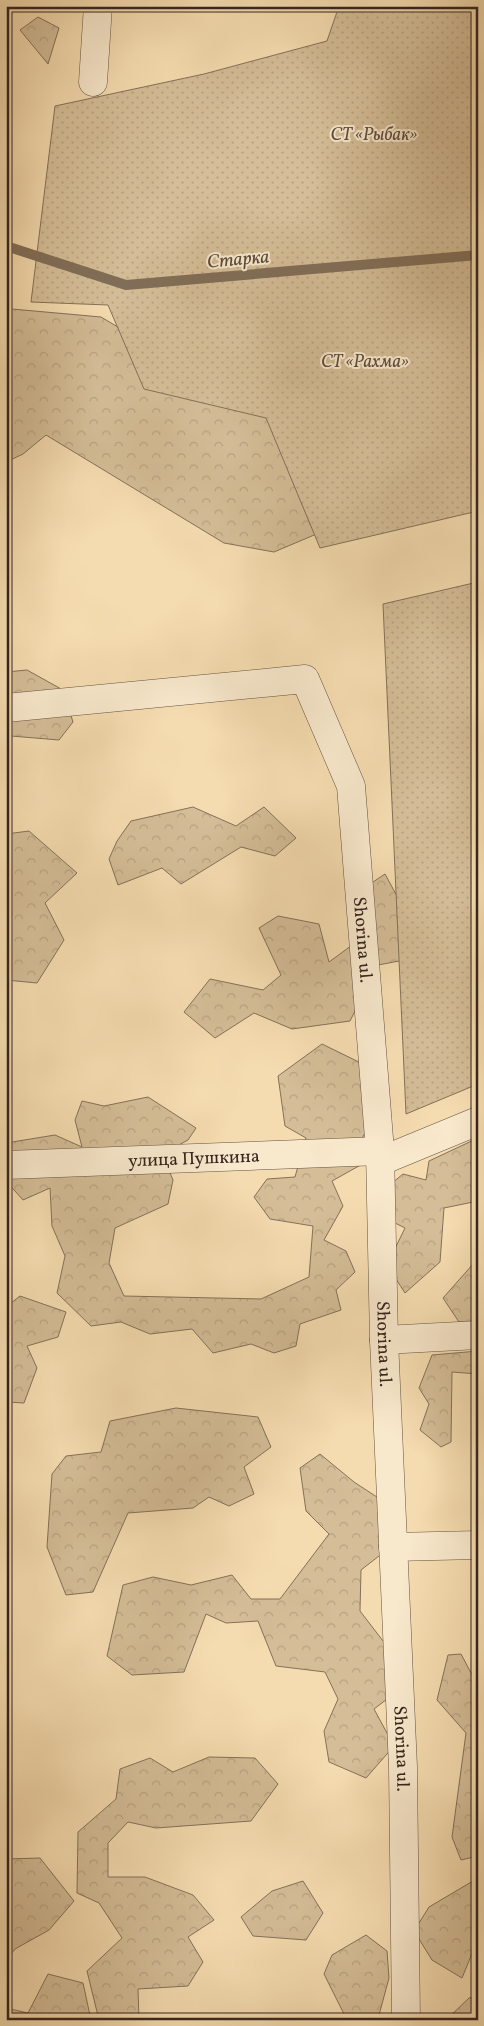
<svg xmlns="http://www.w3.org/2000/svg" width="484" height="2026" font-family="Vollkorn,serif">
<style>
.forest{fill:url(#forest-crowns);stroke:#84715a}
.garden{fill:url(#garden-dots);stroke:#84715a}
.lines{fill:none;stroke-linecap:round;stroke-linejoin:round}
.stream{stroke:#816e58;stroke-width:10}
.minor-casing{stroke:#655342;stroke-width:29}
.minor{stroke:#f8e8cc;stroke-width:28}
.labels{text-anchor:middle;stroke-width:4;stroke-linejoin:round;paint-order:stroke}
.park-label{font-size:18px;font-style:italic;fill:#5d4b3c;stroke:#f8e8cc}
.street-label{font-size:18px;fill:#35251e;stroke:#f8e8cc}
.water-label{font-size:19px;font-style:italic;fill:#5b493b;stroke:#f8e8cc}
</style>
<defs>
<pattern id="forest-crowns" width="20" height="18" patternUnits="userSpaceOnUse" patternTransform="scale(1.25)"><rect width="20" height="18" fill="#d4bd97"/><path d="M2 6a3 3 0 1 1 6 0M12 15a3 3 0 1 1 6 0" fill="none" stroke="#b7a282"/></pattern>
<pattern id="garden-dots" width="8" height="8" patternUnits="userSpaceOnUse" patternTransform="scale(1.25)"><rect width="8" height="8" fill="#d4bd97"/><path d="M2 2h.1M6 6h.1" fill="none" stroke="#b7a282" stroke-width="1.8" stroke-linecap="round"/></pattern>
</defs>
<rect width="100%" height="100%" fill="#f5dcb0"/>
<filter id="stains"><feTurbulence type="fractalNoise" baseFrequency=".004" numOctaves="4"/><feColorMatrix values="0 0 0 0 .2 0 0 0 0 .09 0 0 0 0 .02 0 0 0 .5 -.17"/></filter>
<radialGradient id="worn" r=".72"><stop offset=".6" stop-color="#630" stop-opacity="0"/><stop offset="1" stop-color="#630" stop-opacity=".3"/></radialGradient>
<!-- forest -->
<g class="forest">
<path d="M38,17L59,28L48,64L20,30Z"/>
<path d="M12,309L101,317L234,396L444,480L274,552L224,543L46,435L23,454L6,462V313Z"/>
<path d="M27,670L63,690L73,722L59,740L11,736L6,742V672Z"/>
<path d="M193,807L236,826L264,807L296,838L275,856L241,847L181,884L162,868L118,885L109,859L117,841L131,821Z"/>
<path d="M29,831L77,873L45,903L64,940L37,983L6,980V834Z"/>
<path d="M385,874L404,909L415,958L378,965L350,1021L292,1029L254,1013L215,1038L184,1012L210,979L263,990L281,975L259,928L278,916L319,924L329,962L374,929L367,886Z"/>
<path d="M322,1044L365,1065L383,1109L363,1136L366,1162L332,1181L343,1206L324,1240L346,1251L355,1272L336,1290L341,1310L300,1324L296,1346L274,1353L251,1344L213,1353L192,1329L150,1334L121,1322L91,1326L57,1293L65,1256L52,1226L50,1188L23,1200L6,1181V1154L12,1142L55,1135L82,1147L75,1120L82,1101L104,1106L148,1097L196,1128L188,1140L162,1154L173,1180L168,1204L115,1228L109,1263L124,1296L261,1299L309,1277L313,1226L270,1219L254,1197L267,1179L295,1177L306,1138L285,1126L278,1076Z"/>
<path d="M478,1138V1201L444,1208L440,1262L405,1293L387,1265L405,1228L377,1214L375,1197L403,1174L426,1180L429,1161Z"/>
<path d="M474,1263L478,1265V1322H459L443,1298Z"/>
<path d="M20,1296L66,1312L58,1337L27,1346L37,1368L24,1403L6,1402V1307Z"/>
<path d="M478,1351V1374L452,1372L451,1442L441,1447L420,1430L429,1404L419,1388L432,1355Z"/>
<path d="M176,1408L258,1417L271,1447L244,1467L254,1494L229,1506L209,1497L193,1508L128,1513L93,1592L66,1595L47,1547L52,1474L66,1456L101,1452L110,1421Z"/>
<path d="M320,1454L354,1482L383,1501L388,1549L361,1570L360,1611L390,1650L395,1693L374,1709L394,1746L366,1778L329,1762L324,1731L338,1699L325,1672L276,1666L258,1621L226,1623L206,1614L184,1672L132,1675L107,1656L123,1585L153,1577L191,1585L232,1575L251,1599H280L329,1534L306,1511L300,1468Z"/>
<path d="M461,1654L478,1686V1856L461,1860L452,1837L466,1733L437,1700L448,1655Z"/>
<path d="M209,1757L255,1758L278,1784L251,1821L156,1828L128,1822L108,1843V1877H145L193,1895L214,1920L188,1937L203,1962L188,1986L138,1989L139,2020H99L87,1971L122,1938L99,1903L77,1893L78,1832L116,1799L120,1769L150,1758L173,1772Z"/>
<path d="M40,1858L74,1901L49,1930L15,1949L6,1961V1859Z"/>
<path d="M478,1878V1939L462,1978L432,1960L414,1931L429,1907Z"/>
<path d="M303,1881L323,1913L306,1940L253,1936L241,1917L272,1891Z"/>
<path d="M366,1935L387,1951L389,1978L379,2015L345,2016L324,1974L332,1955Z"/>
<path d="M48,1974L83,1983L91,2020H6V2008L28,2013Z"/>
<path d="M478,1997V2020H446L469,1998Z"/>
</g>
<!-- garden -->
<g class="garden">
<path d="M339,6H478V511L320,548L266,418L144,389L108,305L31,302L55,106L204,74L327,41Z"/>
<path d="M478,582V1084L406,1114L383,604Z"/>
</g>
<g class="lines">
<!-- stream -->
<path class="stream" d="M6,246L126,285L478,255"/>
<!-- minor casing -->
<g class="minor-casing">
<g id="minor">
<path d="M93,82L98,6"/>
<path id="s1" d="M6,708L305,679L351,786L380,1151L384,1340L403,1767L406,2020"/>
<path d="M381,1161L478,1121"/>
<path id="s2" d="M6,1165L380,1151"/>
<path d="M384,1340L478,1335"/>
<path d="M393,1547L478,1545"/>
</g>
</g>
<!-- minor -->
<use href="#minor" class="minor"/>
</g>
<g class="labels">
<!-- park labels -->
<g class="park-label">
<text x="374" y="140">СТ «Рыбак»</text>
<text x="365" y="367">СТ «Рахма»</text>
</g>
<!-- street labels -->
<g class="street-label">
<text dy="6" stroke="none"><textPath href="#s1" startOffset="571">Shorina ul.</textPath></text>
<text dy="6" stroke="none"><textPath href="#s2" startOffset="188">улица Пушкина</textPath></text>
<text dy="6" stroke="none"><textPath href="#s1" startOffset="976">Shorina ul.</textPath></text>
<text dy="6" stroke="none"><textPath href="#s1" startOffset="1381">Shorina ul.</textPath></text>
</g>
<!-- water labels -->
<g class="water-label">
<text transform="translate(238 258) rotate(-5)" y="7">Старка</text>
</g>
</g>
<!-- margin -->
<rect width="484" height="2026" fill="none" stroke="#f5dcb0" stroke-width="25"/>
<rect x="8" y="8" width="469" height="2011" fill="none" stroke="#35251e" stroke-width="2.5"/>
<rect x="12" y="12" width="459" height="2001" fill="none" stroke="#35251e"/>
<rect width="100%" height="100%" filter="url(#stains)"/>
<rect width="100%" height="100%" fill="url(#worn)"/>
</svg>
